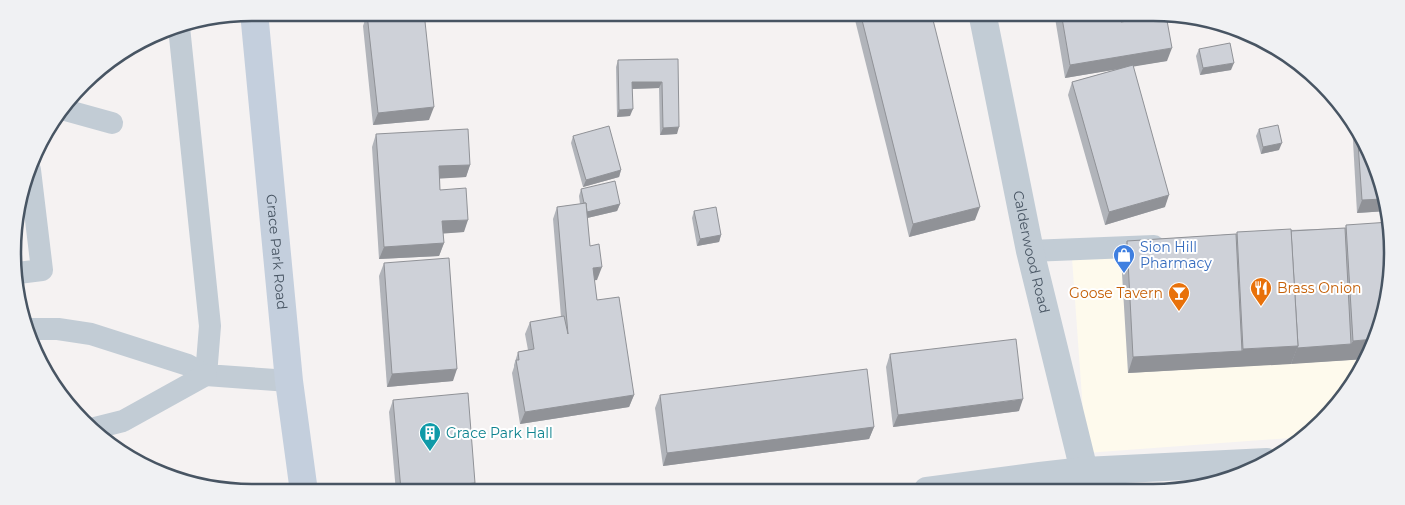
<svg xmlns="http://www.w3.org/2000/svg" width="1405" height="505" font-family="Montserrat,sans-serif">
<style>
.commercial{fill:#fefaed}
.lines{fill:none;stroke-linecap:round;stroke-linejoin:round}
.lane{stroke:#c2ccd5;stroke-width:22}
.street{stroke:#c2ccd5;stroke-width:28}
.secondary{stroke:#c4cfdd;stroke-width:28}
.wall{fill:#b1b4ba}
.shaded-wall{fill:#909297}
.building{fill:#ced1d8;stroke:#909297}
.labels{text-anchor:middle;stroke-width:4;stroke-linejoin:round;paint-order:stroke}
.shop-label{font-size:14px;fill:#366cbe;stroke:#fff;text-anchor:start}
.street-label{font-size:14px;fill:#485563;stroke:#fff}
.food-label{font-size:14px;fill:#c56008;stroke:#fff;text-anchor:start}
.culture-label{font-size:14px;fill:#0d838f;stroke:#fff;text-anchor:start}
.rim{fill:none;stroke:#485563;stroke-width:2.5}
</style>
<rect width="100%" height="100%" fill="#f5f2f2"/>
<!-- commercial -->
<path class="commercial" d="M1390,234L1384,314L1360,373L1311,433L1304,437L1086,453L1072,258Z"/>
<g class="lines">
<!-- lane -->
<g class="lane">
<path d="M179,27L210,326L206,375L289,381"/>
<path d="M65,110L112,123"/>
<path d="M1030,251L1154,246"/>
<path d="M18,273L42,270L30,170"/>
<path d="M27,329H58L91,334L188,365L206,375"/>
<path d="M95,428L123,421L206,375"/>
</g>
<!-- street -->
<g class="street">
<path id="s1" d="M982,12L1030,251L1089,491"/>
<path d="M927,491L1040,476L1084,471L1267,462"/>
</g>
<!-- secondary -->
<path class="secondary" id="s2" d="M254,12L289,381L304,492"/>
</g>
<!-- wall -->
<g class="wall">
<path d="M355,12H424L429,120L373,125L363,26L367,14L355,15Z"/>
<path d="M853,12H931L975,220L909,237Z"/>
<path d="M1054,12H1120L1121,22L1167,61L1133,66L1165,207L1105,225L1068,95L1072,82L1118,69L1065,78Z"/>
<path d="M1199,49L1231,70L1200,75L1196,56Z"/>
<path d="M678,59L677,134L660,135L659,88L632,89L630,116L617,117L616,67L618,60Z"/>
<path d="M1352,123L1360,132L1387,211L1357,213Z"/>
<path d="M1259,129L1279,150L1261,154L1256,136Z"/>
<path d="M376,134L470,165L466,177L440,178V190L464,232L443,233L444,243L439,256L379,259L372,147Z"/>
<path d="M573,136L621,170L619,177L583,187L571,143Z"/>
<path d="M581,189L620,204L617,211L587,218L590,246L597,280H594L597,300L634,395L629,407L520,424L512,373L514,367V365L518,352L528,350L525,334L530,322L561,317L553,219L557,207L580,204L579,196Z"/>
<path d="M694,211L721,235L719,242L697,246L692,218Z"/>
<path d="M1346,225L1384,314L1366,359L1128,373L1121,257L1127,241L1236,234L1237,232L1345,228Z"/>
<path d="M384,263L453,381L387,387L379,276Z"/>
<path d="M890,354L1019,411L893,427L886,367Z"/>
<path d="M660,395L874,427L869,439L663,466L655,408Z"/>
<path d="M393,400L475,483L472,492H396L389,412Z"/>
</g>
<!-- shaded-wall -->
<g class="shaded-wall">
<path d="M356,12H394L355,15Z"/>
<path d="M1172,48L1167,61L1065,78L1070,65Z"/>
<path d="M1234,63L1231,70L1200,75L1203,68Z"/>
<path d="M632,82H662L659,88L630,89Z"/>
<path d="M434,107L429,120L373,125L378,113Z"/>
<path d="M633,109L630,116L617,117L619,110Z"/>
<path d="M679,127L677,134L660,135L663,128Z"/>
<path d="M1282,143L1279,150L1261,154L1263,147Z"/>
<path d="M470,165L466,177L434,179L439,166Z"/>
<path d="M621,170L619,177L583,187L586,180Z"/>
<path d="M1169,195L1165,207L1105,225L1109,212Z"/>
<path d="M1383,199L1387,211L1357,213L1362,200Z"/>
<path d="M620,204L617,211L583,219L586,212Z"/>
<path d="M980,207L975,220L909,237L913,224Z"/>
<path d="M468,220L464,232L438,234L442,221Z"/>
<path d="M721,235L719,242L697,246L700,239Z"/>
<path d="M444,243L439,256L379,259L384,247Z"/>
<path d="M602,267L597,280L589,281L593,268Z"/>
<path d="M1374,339L1366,359L1291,364L1297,348L1351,344L1353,341Z"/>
<path d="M1298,346L1291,364L1128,373L1133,357L1242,351L1243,349Z"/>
<path d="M457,369L453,381L387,387L392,374Z"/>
<path d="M634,395L629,407L520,424L525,412Z"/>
<path d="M1023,399L1019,411L893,427L898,415Z"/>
<path d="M874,427L869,439L663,466L667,453Z"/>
<path d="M475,483L472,492H400L401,490Z"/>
</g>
<!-- building -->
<g class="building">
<path d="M378,12H424L434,107L378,113L367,14Z"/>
<path d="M860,12H931L980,207L913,224Z"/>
<path d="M1061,12H1120L1121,22L1166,15L1172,48L1070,65Z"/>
<path d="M1230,43L1234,63L1203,68L1199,49Z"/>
<path d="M678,59L679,127L663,128L662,82H632L633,109L619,110L618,60Z"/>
<path d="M1133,65L1169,195L1109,212L1072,82Z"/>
<path d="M1278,125L1282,143L1263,147L1259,129Z"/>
<path d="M609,126L621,170L586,180L573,136Z"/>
<path d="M468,129L470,165L439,166L440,190L466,188L468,220L442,221L444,243L384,247L376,134Z"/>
<path d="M1357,129L1360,132L1383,199L1362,200Z"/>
<path d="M615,181L620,204L587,212L586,203H584L581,189Z"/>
<path d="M586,203L590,246L599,244L602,267L593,268L597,300L619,297L634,395L525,412L516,360H519L518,352L534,349L530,322L564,316L568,334L557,207Z"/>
<path d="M716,207L721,235L700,239L694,211Z"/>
<path d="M1390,222L1384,314L1374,339L1353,341L1346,225Z"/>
<path d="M1345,228L1351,344L1297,348L1298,346L1291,231Z"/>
<path d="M1291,229L1298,346L1243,349L1237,232Z"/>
<path d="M1236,234L1242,351L1133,357L1127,241Z"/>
<path d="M449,258L457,369L392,374L384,263Z"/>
<path d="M1016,339L1023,399L898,415L890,354Z"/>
<path d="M867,369L874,427L667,453L660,395Z"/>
<path d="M468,393L475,483L401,490L393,400Z"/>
</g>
<!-- icons -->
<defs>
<g id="shop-pin" transform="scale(1.125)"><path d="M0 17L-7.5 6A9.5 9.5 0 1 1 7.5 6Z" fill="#3f7fe0" stroke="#fff"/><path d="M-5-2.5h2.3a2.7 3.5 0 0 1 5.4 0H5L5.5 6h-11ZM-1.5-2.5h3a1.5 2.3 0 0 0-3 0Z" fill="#fff"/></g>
<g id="restaurant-pin" transform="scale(1.125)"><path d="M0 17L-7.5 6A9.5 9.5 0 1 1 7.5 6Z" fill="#e8710a" stroke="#fff"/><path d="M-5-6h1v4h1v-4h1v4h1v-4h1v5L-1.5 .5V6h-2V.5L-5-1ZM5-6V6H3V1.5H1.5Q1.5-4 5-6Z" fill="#fff"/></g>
<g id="bar-pin" transform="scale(1.125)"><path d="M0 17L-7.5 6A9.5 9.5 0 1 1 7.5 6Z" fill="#e8710a" stroke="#fff"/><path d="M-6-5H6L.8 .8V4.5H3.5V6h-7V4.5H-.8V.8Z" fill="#fff"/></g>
<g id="building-pin" transform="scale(1.125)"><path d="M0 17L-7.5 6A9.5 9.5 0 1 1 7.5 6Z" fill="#0f9aa8" stroke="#fff"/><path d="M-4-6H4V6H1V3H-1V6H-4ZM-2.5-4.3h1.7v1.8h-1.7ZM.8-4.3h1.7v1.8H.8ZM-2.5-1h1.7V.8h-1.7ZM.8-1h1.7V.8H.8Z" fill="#fff"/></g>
</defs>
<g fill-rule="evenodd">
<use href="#shop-pin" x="1124" y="255"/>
<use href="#restaurant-pin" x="1261" y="288"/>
<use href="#bar-pin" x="1179" y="293"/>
<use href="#building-pin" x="430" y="433"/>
</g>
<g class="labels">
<!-- shop labels -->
<g class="shop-label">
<text x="1140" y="252">Sion Hill<tspan x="1140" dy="16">Pharmacy</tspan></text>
</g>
<!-- street labels -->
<g class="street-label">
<text dy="5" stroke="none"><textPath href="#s1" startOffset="245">Calderwood Road</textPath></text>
<text dy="5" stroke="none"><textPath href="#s2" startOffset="241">Grace Park Road</textPath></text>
</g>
<!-- food labels -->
<g class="food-label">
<text x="1277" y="293">Brass Onion</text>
<text x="1163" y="298" text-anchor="end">Goose Tavern</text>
</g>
<!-- culture labels -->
<g class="culture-label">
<text x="446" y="438">Grace Park Hall</text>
</g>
</g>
<!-- crop -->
<path d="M0 0H1405V505H0ZM252 21H1153A231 231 0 0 1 1384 252V253A231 231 0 0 1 1153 484H252A231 231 0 0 1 21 253V252A231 231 0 0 1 252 21Z" fill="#f0f1f3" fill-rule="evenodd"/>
<path class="rim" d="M252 21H1153A231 231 0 0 1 1384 252V253A231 231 0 0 1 1153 484H252A231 231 0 0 1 21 253V252A231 231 0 0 1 252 21Z"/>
</svg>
